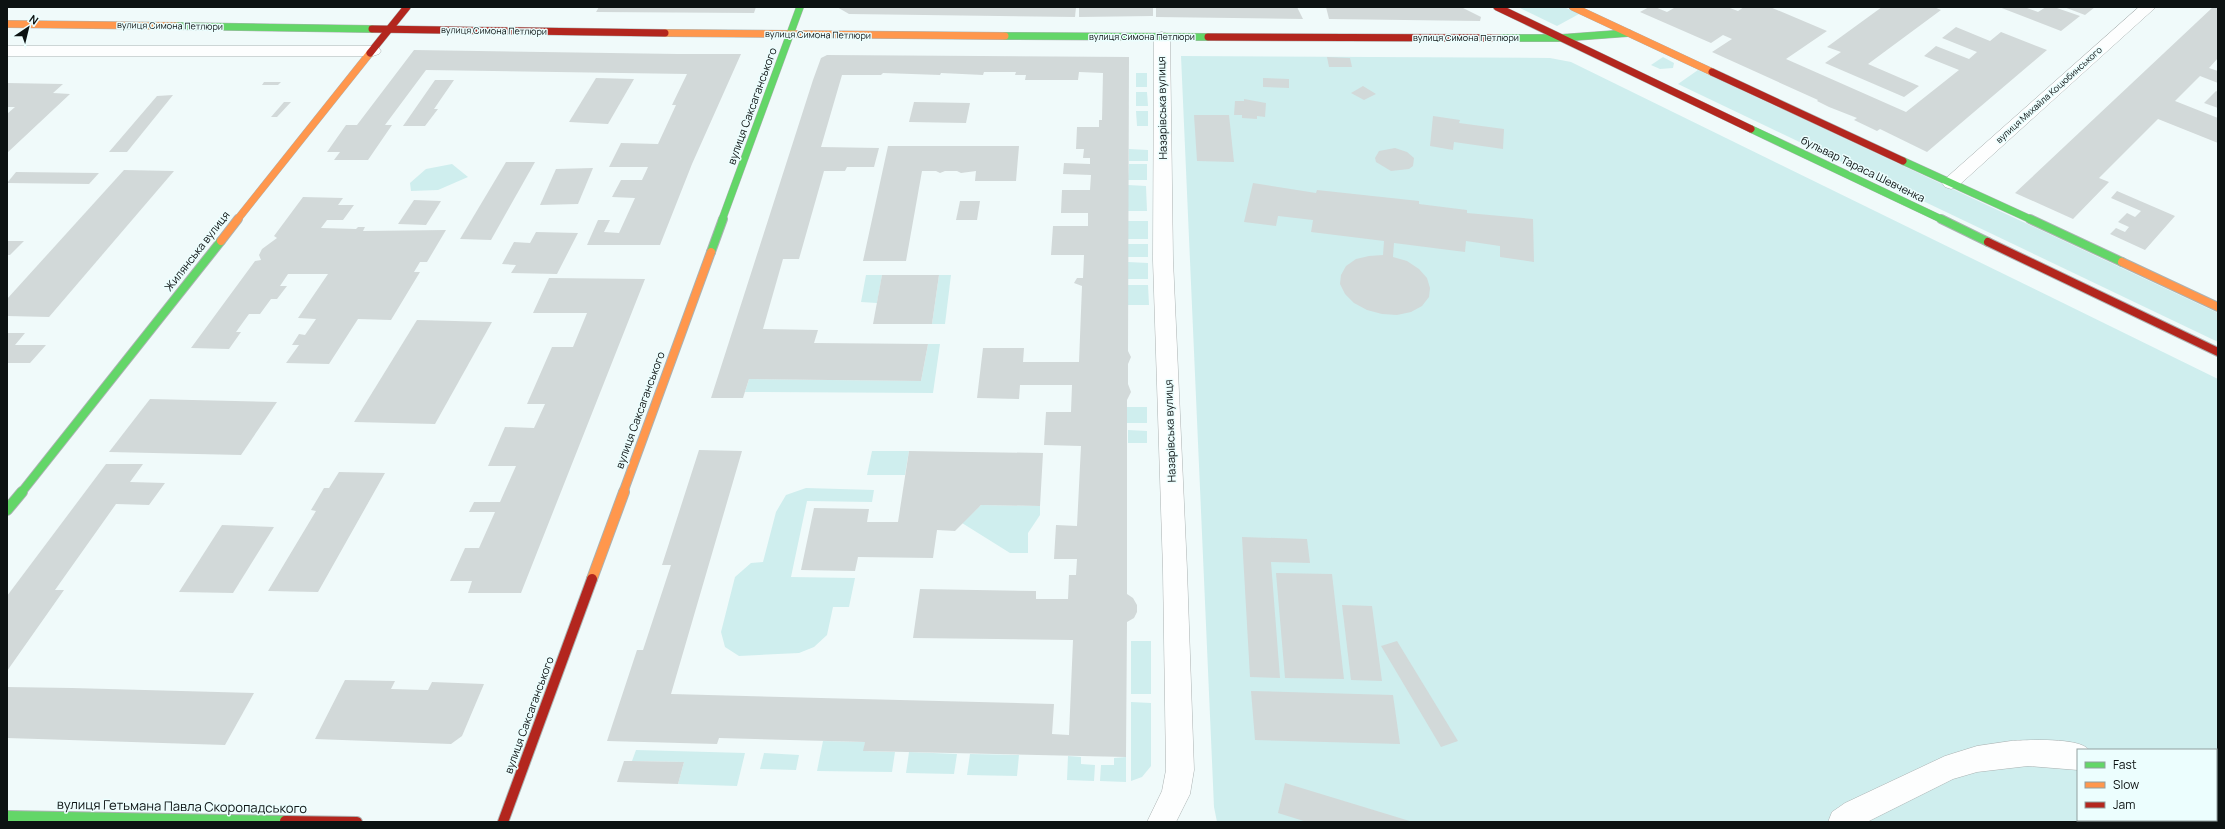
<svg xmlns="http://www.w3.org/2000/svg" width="2225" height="829" font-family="Manrope,sans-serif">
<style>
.green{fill:#cfeeee;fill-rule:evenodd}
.building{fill:#d2d9d9}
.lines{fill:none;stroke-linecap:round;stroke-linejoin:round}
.street-casing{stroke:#abb2b2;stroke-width:1}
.fast-far2-casing{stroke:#abb2b2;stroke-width:8}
.fast-far1-casing{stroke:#abb2b2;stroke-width:10}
.fast-casing{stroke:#abb2b2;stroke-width:12}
.slow-far2-casing{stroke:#abb2b2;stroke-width:8}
.slow-far1-casing{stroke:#abb2b2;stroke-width:10}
.slow-casing{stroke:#abb2b2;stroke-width:12}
.jam-far2-casing{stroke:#abb2b2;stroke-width:8}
.jam-far1-casing{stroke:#abb2b2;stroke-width:10}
.jam-casing{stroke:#abb2b2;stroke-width:12}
.street{fill:#fdfefe;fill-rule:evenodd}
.fast-far2{stroke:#63d668;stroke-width:7}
.fast-far1{stroke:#63d668;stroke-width:8}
.fast{stroke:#63d668;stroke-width:10}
.slow-far2{stroke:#ff974d;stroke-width:7}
.slow-far1{stroke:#ff974d;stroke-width:8}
.slow{stroke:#ff974d;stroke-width:10}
.jam-far2{stroke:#b3261e;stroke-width:7}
.jam-far1{stroke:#b3261e;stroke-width:8}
.jam{stroke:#b3261e;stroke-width:10}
.labels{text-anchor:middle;stroke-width:3;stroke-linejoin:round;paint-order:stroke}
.far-street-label{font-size:9px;fill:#0c1212;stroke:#ecfefe}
.street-label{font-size:11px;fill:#0c1212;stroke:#ecfefe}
.near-street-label{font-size:13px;fill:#0c1212;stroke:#ecfefe}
</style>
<rect width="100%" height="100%" fill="#f0fafa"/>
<!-- green -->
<g class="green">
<path d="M1518,7H1564L1579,14L1557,26Z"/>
<path d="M1181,56L1550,58L1571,62L2218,379V822H1217L1214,807ZM2078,750H2216V820H2078Z"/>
<path d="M1663,57L1674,63L1673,68L1660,69L1651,65Z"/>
<path d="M1698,70L2218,313V342L1678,84Z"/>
<rect x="1136" y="73" width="11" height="14"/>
<path d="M1136,92H1147L1148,106H1136Z"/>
<path d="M1136,111H1148V126H1137Z"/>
<path d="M1129,149L1148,150V161H1129Z"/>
<path d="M452,164L468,177L438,190L411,191L410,183L426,169Z"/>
<path d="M1129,164H1147V180H1128Z"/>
<path d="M1128,185L1146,186L1147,211H1128Z"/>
<rect x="1128" y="221" width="20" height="18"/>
<rect x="1128" y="244" width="20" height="13"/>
<path d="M1128,262L1148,263V279H1128Z"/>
<path d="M866,275H882L877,303L861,302Z"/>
<path d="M939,275H951L945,324H932Z"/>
<path d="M1128,285H1148L1149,305H1128Z"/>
<path d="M928,344H940L933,393L745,392L749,379L921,381Z"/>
<rect x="1127" y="407" width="20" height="16"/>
<path d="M1128,430L1147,431V443H1128Z"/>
<path d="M872,451H909L905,475H867Z"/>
<path d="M806,488L874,490L872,502L807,501L791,577L855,578L849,607H833L827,635L814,647L799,653L739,656L725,647L721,632L735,577L751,563L763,562L776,512L786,495Z"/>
<path d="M981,505L1040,506V515L1028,533V553H1010L962,523Z"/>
<rect x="1131" y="641" width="20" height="53"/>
<path d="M1131,702L1151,703V766L1142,777L1131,781Z"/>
<path d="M823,741L865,742L864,751L895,752L892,772L817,771Z"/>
<path d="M636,750L745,753L737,786L678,784L684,762L632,761Z"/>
<path d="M909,752L957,754L954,774L906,773Z"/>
<path d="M764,753L799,755L796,770L760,769Z"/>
<path d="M970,754L1019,755L1017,776L967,775Z"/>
<path d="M1068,756L1081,757V764L1095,765L1094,781L1067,780Z"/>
<path d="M1126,757V782L1100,781L1101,765H1114V758Z"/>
</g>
<!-- building -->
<g class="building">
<path d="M599,7H756L754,13L596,12Z"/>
<path d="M837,7H1076L1075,17L849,14Z"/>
<path d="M1079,7H1153V16L1079,17Z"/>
<path d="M1156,7H1297L1303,19L1156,17Z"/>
<path d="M1326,7H1461L1481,17L1480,21L1329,19Z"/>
<path d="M1649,7H1655L1667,12L1674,8L1672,7H1727L1738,11L1744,7H1770L1827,31L1786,59L1906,112L1959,70L1924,56L1936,46L1969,59L1977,52L1942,38L1956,27L1990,41L2001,32L2047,50L1927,152L1880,129L1877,131L1854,120L1857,118L1829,107L1817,101L1818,100L1712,52L1732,39L1723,35L1711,43L1640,12Z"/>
<path d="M1882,7H1934L1941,10L1868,64L1919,86L1904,97L1825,63L1841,52L1827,47Z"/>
<path d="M1999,7H2024L2038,12L2046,7H2054L2080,16L2061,31Z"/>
<path d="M2064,7H2095L2085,15Z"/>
<path d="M2213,7H2218V58L2209,68L2218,71V83L2200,76L2175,101L2218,118V143L2158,119L2099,178L2109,182L2073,219L2015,193Z"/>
<path d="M414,50L678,54H741L692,164L660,245H587L598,220H610L604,232L619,233L635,198L612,197L621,180H642L648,167H609L621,143L658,144L676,105H672L687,74L426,70L385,125H392L368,160H334L340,152H327L346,125H357Z"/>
<path d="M827,55L1129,57L1128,351L1131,357L1128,364V384L1131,392L1127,400V594L1133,598L1137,605V612L1134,618L1127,622L1126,757L863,751L865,742L719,738L717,744L607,741L637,650H643L671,565H662L699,450L742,451L671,694L1054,704L1052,734L1069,735L1073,640L913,638L920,589L1036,591V599H1068L1069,575H1076L1077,559H1054L1056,525L1077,526L1081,446L1044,445L1046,412H1071L1072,385H1020L1019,399L977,398L983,348H1024L1023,362H1079L1082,286L1074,283L1077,278H1083L1084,255H1051L1053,226H1088V213H1061L1062,190H1090L1091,175L1063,174L1064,163L1090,164V158H1083L1084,149H1076L1077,127H1099V120H1102L1103,73L1079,72L1078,80H1025L1026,75H1015L1016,72H984L983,75L941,73L940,75L883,73L881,75H842L821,147L879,148L874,167H847L845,171H824L799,259H783L763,329L818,330L814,343L928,344L921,381L749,379L743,398H711L813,80L821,58Z"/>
<path d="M1327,57L1350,58L1352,67H1329Z"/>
<path d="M596,78L634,79L608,124L569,122Z"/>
<path d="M1263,78L1289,79V88L1263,87Z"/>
<path d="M435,80H454L434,109H438L425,126H403Z"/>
<path d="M264,82H281L278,85H262Z"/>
<path d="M7,83L63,84L53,93L70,94L7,153V114L15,107H7Z"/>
<path d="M1363,86L1376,94L1364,100L1351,93Z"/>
<path d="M2216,91L2218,92V108L2204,103Z"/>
<path d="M173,95L127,152H109L157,96Z"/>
<path d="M1244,99L1266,103L1265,117L1257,116V119L1242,118V115H1234L1235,101H1244Z"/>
<path d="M284,102H291L277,117H271Z"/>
<path d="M914,102L970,103L966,123L909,122Z"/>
<path d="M1194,115H1229L1234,162L1197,161Z"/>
<path d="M1433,116L1460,120L1459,123L1504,129L1503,149L1454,142L1453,150L1430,146Z"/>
<path d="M888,146H1019L1016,181H975L976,171L961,173L957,171H945L940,173L936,171H922L906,261H863Z"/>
<path d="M1395,148L1407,152L1414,158L1413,166L1409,169L1391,171L1376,162L1375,158L1379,151Z"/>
<path d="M506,162H535L491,240L460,239Z"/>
<path d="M593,168L578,204L540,205L556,169Z"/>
<path d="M124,170L174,171L49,317L7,316V299Z"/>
<path d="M16,172L99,173L89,184L7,183Z"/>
<path d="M1253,183L1316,193L1317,190L1419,201V204L1467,210V213L1533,219L1534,262L1500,257V246L1466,241L1465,252L1394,243L1393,257L1407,261L1419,269L1427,278L1430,288L1429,297L1422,306L1411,312L1397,315L1382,314L1367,310L1354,303L1345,294L1340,284L1341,275L1346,266L1356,259L1369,256L1383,255L1384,241L1311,232L1313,220L1278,216L1276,226L1244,222Z"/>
<path d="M2117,191L2175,216L2145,250L2110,234L2116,228L2125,232L2129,227L2118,222L2127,213L2135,217L2141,211L2111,198Z"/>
<path d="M303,197L343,198L338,205H354L343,220H327L321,228L356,229L358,227H365L363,231L446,230L427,262H420L414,272H420L391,320L358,319L329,364L286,363L299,345H292L299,334L305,335L316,319L298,318L328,274H288L280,286H287L277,299H271L260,314H249L236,332H241L229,349L191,348L255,261L261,260L259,255L262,249L277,238L274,236Z"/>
<path d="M414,200L441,201L426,225L398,224Z"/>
<path d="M960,201H980L977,220H956Z"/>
<path d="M536,232L578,233L557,274L511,273L516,265L502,264L514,242L530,243Z"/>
<path d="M7,241H24L10,255H7Z"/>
<path d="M882,275H939L932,324H873Z"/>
<path d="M549,278L645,279L521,593H468L472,581H450L465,548H479L495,512H469L474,502H500L516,466H488L505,427L534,428L545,404H527L552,347H573L587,313H533Z"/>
<path d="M417,320L492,322L435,424L354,422Z"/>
<path d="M7,333H25L15,345H46L30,363H7Z"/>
<path d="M150,399L277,402L241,455L109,452Z"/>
<path d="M909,451L1043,453L1040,506L981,505L955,531L937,530L933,558L858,557L855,571L801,570L814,508L869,509L867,522H898Z"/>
<path d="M106,464H143L130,482L165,483L149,505L116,504L55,590H64L7,671V596Z"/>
<path d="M339,472L385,473L318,592L268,591L316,511L311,510L324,488H329Z"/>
<path d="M222,525L274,527L233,593L179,592Z"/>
<path d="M1242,537L1307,539L1310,563L1271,562L1280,678L1250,677Z"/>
<path d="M1276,573L1332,574L1344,679L1285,678Z"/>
<path d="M1342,605L1372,606L1382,681L1351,680Z"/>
<path d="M1397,641L1458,741L1441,747L1381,646Z"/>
<path d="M345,680L395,681L391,689L428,690L432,682L484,684L462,736L451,744L315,739Z"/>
<path d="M7,687L72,688L254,693L225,745L7,738Z"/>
<path d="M1251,691L1393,695L1400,744L1255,740Z"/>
<path d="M624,761H632L684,762L678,784L617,782Z"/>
<path d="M1285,783L1413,822H1307L1278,813Z"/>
</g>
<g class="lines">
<!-- street casing -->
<g class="street-casing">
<g id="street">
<path d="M2139,7H2156L1957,187L1951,189L1945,187L1942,183L1945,179Z"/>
<path d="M1162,32L1168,34L1170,37L1173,260L1187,570L1194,770L1190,794L1176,822H1147L1162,791L1166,770L1163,570L1153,260L1154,37L1156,34Z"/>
<path d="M7,46H373L379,48L381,51L379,54L373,56H7Z"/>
<path d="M2011,741C2026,740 2080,737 2089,750H2078V770L2028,766L1977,772L1953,779L1867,822H1828L1832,812L1845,803L1945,756L1977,746Z"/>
<path d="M2216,759L2218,760V786L2216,785Z"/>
</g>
</g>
<!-- fast-far2 casing -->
<g class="fast-far2-casing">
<g id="fast-far2">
<path d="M176,26L372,29"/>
<path d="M1005,36L1208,37"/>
<path d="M1499,38H1561L1628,33"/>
<path d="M1751,129L1943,220"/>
<path d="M1903,161L2032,220"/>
<path d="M722,220L800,7"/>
</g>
</g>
<!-- fast-far1 casing -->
<g class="fast-far1-casing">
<g id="fast-far1">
<path d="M1941,219L1988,242"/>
<path d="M2030,219L2122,262"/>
<path d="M711,252L723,219"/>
<path d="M21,493L221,241"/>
</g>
</g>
<!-- fast casing -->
<g class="fast-casing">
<g id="fast">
<path d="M7,510L22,492"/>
<path d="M7,816L285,821"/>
</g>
</g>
<!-- slow-far2 casing -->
<g class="slow-far2-casing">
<g id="slow-far2">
<path d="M1573,7L1712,72"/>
<path d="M7,24L176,26"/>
<path d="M665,33L1005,36"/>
<path d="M237,220L370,53"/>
</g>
</g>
<!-- slow-far1 casing -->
<g class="slow-far1-casing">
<g id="slow-far1">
<path d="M221,241L238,219"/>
<path d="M2122,262L2218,307"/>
<path d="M623,493L711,252"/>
</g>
</g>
<!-- slow casing -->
<g class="slow-casing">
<path id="slow" d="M592,579L624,492"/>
</g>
<!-- jam-far2 casing -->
<g class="jam-far2-casing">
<g id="jam-far2">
<path d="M1497,7L1751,129"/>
<path d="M372,29L665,33"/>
<path d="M1208,37L1499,38"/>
<path d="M370,53L407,7"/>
<path d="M1712,72L1903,161"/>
</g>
</g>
<!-- jam-far1 casing -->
<g class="jam-far1-casing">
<path id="jam-far1" d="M1988,242L2218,352"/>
</g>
<!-- jam casing -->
<g class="jam-casing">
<g id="jam">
<path d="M285,821L357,822"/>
<path d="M503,822L592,579"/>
</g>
</g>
<!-- street -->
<use href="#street" class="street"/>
<!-- fast-far2 -->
<use href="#fast-far2" class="fast-far2"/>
<!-- fast-far1 -->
<use href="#fast-far1" class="fast-far1"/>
<!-- fast -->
<use href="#fast" class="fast"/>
<!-- slow-far2 -->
<use href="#slow-far2" class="slow-far2"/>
<!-- slow-far1 -->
<use href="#slow-far1" class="slow-far1"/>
<!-- slow -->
<use href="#slow" class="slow"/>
<!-- jam-far2 -->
<use href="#jam-far2" class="jam-far2"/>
<!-- jam-far1 -->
<use href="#jam-far1" class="jam-far1"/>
<!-- jam -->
<use href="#jam" class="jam"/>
</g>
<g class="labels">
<!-- far-street labels -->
<g class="far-street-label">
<text transform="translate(170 26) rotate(1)" y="3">вулиця Симона Петлюри</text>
<text transform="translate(494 31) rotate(1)" y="3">вулиця Симона Петлюри</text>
<text transform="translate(818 35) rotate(1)" y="3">вулиця Симона Петлюри</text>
<text x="1142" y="40">вулиця Симона Петлюри</text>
<text x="1466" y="41">вулиця Симона Петлюри</text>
<text transform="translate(2049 95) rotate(-42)" y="3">вулиця Михайла Коцюбинського</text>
</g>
<!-- street labels -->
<g class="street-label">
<text transform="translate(752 106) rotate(-70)" y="4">вулиця Саксаганського</text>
<text transform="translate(1162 108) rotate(-91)" y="4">Назарівська вулиця</text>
<text transform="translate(1863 169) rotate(26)" y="4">бульвар Тараса Шевченка</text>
<text transform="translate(197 251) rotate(-52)" y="4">Жилянська вулиця</text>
<text transform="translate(640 410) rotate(-70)" y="4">вулиця Саксаганського</text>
<text transform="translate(1170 431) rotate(-92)" y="4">Назарівська вулиця</text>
<text transform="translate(529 715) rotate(-70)" y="4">вулиця Саксаганського</text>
</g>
<!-- near-street labels -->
<g class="near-street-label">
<text transform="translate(182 806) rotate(1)" y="5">вулиця Гетьмана Павла Скоропадського</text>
</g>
</g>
<!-- border -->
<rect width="2225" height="829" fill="none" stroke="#0c1212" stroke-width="16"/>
<!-- legend -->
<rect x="2077" y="749" width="140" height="72" fill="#ecfefe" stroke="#92a0a0"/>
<rect x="2085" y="762" width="20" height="6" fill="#63d668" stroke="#92a0a0"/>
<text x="2113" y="769" font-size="12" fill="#0c1212">Fast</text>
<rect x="2085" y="782" width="20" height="6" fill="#ff974d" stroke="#92a0a0"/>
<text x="2113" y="789" font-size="12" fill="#0c1212">Slow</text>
<rect x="2085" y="802" width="20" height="6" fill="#b3261e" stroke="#92a0a0"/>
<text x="2113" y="809" font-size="12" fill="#0c1212">Jam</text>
<!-- north arrow -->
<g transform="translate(28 28) rotate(35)" stroke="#ecfefe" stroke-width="3" paint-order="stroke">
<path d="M0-3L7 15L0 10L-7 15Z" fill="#0c1212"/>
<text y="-6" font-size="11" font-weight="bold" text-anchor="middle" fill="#0c1212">N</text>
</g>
</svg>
